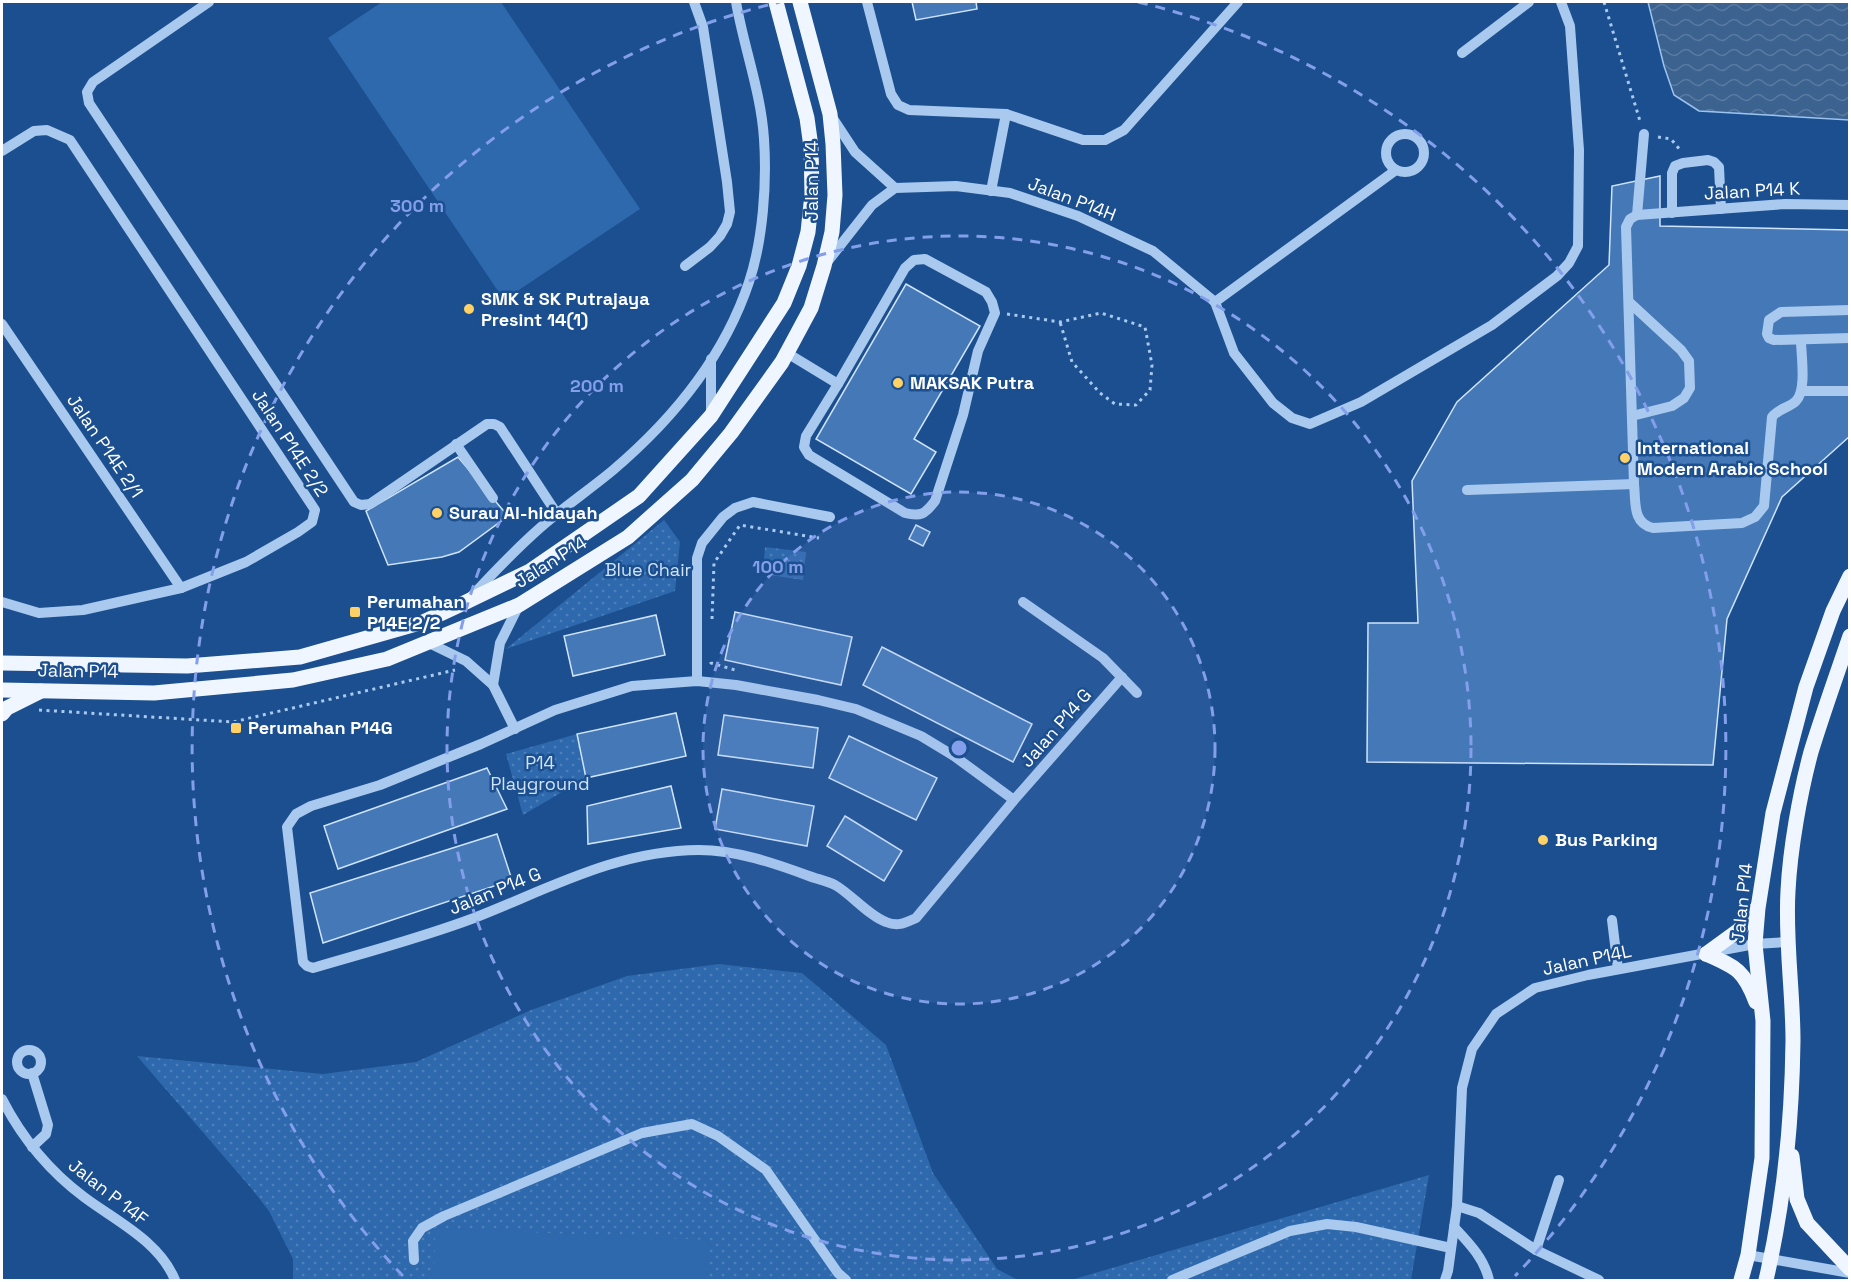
<svg xmlns="http://www.w3.org/2000/svg" width="1851" height="1282" font-family="'Space Grotesk',sans-serif">
<style>
.park{fill:url(#park-dots)}
.pitch{fill:#2e69ad}
.water{fill:url(#water-waves);stroke:#9cc4f0;stroke-width:1.5}
.building{fill:#4478b7;stroke:#cfe3fa;stroke-width:1.5}
.lines{fill:none;stroke-linecap:round;stroke-linejoin:round}
.path{stroke:#a9c9ee;stroke-width:3;stroke-dasharray:3 4.5;stroke-linecap:butt}
.minor{stroke:#a9c9ee;stroke-width:10}
.major{stroke:#f0f6ff;stroke-width:15}
.ring{fill:none;stroke:#839eea;stroke-width:3;stroke-dasharray:10 8}
.poi-dot{fill:#ffd166;stroke:#1b4f8f;stroke-width:2}
.labels{text-anchor:middle;stroke-width:5;stroke-linejoin:round;paint-order:stroke}
.street-label{font-size:18px;fill:#fff;stroke:#1b4f8f}
.poi-label{font-size:18px;font-weight:bold;fill:#fff;stroke:#1b4f8f;text-anchor:start}
.park-label{font-size:18px;fill:#cfe3fa;stroke:#1b4f8f}
.centre{fill:#839eea;stroke:#1b4f8f;stroke-width:3}
.ring-label{font-size:18px;text-anchor:middle;font-weight:bold;fill:#839eea;stroke:#1b4f8f;stroke-width:5;stroke-linejoin:round;paint-order:stroke}
</style>
<defs>
<pattern id="park-dots" width="8" height="8" patternUnits="userSpaceOnUse" patternTransform="scale(1.5)"><rect width="8" height="8" fill="#2e69ad"/><path d="M2 2h.1M6 6h.1" fill="none" stroke="#4d80b9" stroke-width="1.8" stroke-linecap="round"/></pattern>
<pattern id="water-waves" width="16" height="10" patternUnits="userSpaceOnUse" patternTransform="scale(1.5)"><rect width="16" height="10" fill="#3c6290"/><path d="M0 5q4-4 8 0t8 0" fill="none" stroke="#597aa1"/></pattern>
</defs>
<rect width="100%" height="100%" fill="#1b4f8f"/>
<!-- park -->
<g class="park">
<path d="M664,520L680,542L675,591L506,649Z"/>
<path d="M765,547L806,552L803,580L763,574Z"/>
<path d="M577,734L586,778L523,815L506,754Z"/>
<path d="M719,964L802,973L886,1045L933,1173L997,1269L1018,1280H293V1259L269,1211L251,1188L137,1056L323,1074L416,1062L531,1010L627,976Z"/>
<path d="M1429,1175L1411,1280H1071Z"/>
</g>
<!-- pitch -->
<g class="pitch">
<path d="M382,2H501L640,209L504,300L328,38Z"/>
<path d="M435,1228L709,1240L706,1280H434Z"/>
</g>
<!-- water -->
<path class="water" d="M1648,2H1849V120L1699,111L1674,95L1664,66Z"/>
<!-- building -->
<g class="building">
<path d="M912,2H976L977,9L916,20Z"/>
<path d="M1660,176V226L1850,230V436L1782,497L1727,619L1713,765L1367,762L1368,623H1418L1412,481L1457,402L1609,265L1612,186Z"/>
<path d="M906,284L980,326L914,439L936,452L911,494L816,439Z"/>
<path d="M458,457L508,516L459,552L442,557L388,565L366,511Z"/>
<path d="M916,525L930,532L923,546L909,539Z"/>
<path d="M735,612L852,637L841,685L725,660Z"/>
<path d="M656,615L665,655L573,676L564,636Z"/>
<path d="M882,647L1032,724L1013,762L863,685Z"/>
<path d="M676,713L686,756L586,778L577,734Z"/>
<path d="M724,715L818,728L813,768L718,755Z"/>
<path d="M849,736L937,778L916,820L829,778Z"/>
<path d="M487,768L507,809L338,869L324,826Z"/>
<path d="M671,786L681,828L588,844L587,806Z"/>
<path d="M722,789L814,806L807,846L715,829Z"/>
<path d="M845,816L902,851L884,881L827,846Z"/>
<path d="M497,834L512,880L323,943L310,893Z"/>
</g>
<g class="lines">
<!-- path -->
<g class="path">
<path d="M1604,2L1640,121"/>
<path d="M1658,137L1671,139L1681,151"/>
<path d="M1007,314L1060,322L1101,313L1145,327L1152,365L1150,390L1136,405L1115,404L1100,393L1072,362L1060,322"/>
<path d="M712,619L714,563L740,525L819,538"/>
<path d="M711,662V663L735,670"/>
<path d="M39,710L233,722L455,670"/>
</g>
<!-- minor -->
<g class="minor">
<path d="M209,2L93,82L87,92L89,103L354,502L361,505L370,504L487,424H494L500,427L557,514"/>
<path d="M867,2L891,94L898,105L909,110L1006,114L1083,140H1105L1124,130L1238,2"/>
<path d="M1462,53L1529,2"/>
<path d="M832,117L855,152L895,188"/>
<circle cx="1405" cy="153" r="19"/>
<path d="M2,151L34,131L47,130L70,140L315,510L312,522L298,532L246,562L181,588L83,610L39,613L2,602"/>
<path d="M991,191L1006,114"/>
<path d="M1672,213V173L1675,166L1683,163L1708,160L1714,162L1719,167L1721,209"/>
<path d="M1637,215L1644,134"/>
<path d="M925,259L986,292L992,302L995,313L978,351L963,415L935,501C925,514 921,517 905,513L809,455L804,447L806,436L838,384L905,268L914,260Z"/>
<path d="M828,261L872,205L895,188L956,186L1010,193L1078,216L1153,251L1215,302"/>
<path d="M685,266L710,247L720,236L727,224L730,212L727,182L703,27L694,2"/>
<path d="M1215,302L1234,353L1273,403L1292,418L1310,424L1361,402L1492,325L1557,276L1569,263L1578,246L1579,150L1570,26L1561,2"/>
<path d="M1215,302L1396,170"/>
<path d="M1629,302L1681,350L1689,361L1690,388L1684,398L1672,406L1632,416"/>
<path d="M1850,310L1781,312L1769,320L1767,334L1769,338L1774,340L1850,338"/>
<path d="M2,324L181,588"/>
<path d="M1801,340C1801,355 1807,390 1796,401C1789,408 1779,408 1772,417L1764,506L1755,517L1742,523L1653,528C1632,523 1636,502 1634,484L1626,227L1630,219L1637,215L1785,204L1850,205"/>
<path d="M787,353L838,384"/>
<path d="M711,359V416"/>
<path d="M1802,391H1850"/>
<path d="M456,444L493,498"/>
<path d="M1467,490L1634,484"/>
<path d="M471,597C493,573 516,549 541,527C564,507 589,490 612,471C671,421 724,357 749,282C763,240 767,183 764,139C761,92 744,48 736,2"/>
<path d="M1023,602L1103,658L1137,693"/>
<path d="M427,642L466,661L493,685L515,729"/>
<path d="M697,681V558L702,543L723,517L735,508L753,502L830,517"/>
<path d="M493,685L500,643L519,605"/>
<path d="M1014,800L954,756L921,736L856,709L818,700L736,685L697,681L632,686L555,710L481,744L380,785L311,806L296,814L287,827L303,962L307,966L313,968C367,952 421,938 474,918C546,890 618,850 699,850C736,850 774,863 809,876C817,879 827,881 835,885C851,894 869,916 886,922C898,927 905,923 916,918L1014,800L1122,677"/>
<path d="M1612,920L1618,969"/>
<circle cx="29" cy="1062" r="12"/>
<path d="M2,1099C22,1138 48,1170 84,1197C116,1221 159,1241 175,1280"/>
<path d="M32,1147L46,1134L48,1125L32,1073"/>
<path d="M1457,1206L1479,1213L1536,1250L1599,1280"/>
<path d="M1454,1227C1469,1243 1484,1258 1489,1280"/>
<path d="M1536,1250L1559,1180"/>
<path d="M1748,1255L1850,1273"/>
<path d="M414,1260L413,1241L422,1228L444,1216L642,1133L692,1124L718,1136L766,1170L838,1273L846,1280"/>
<path d="M1172,1280L1290,1231L1327,1224L1356,1227L1451,1248"/>
<path d="M1445,1280L1448,1271L1457,1206L1462,1088L1472,1049L1496,1014L1535,988L1588,975L1755,944L1788,942"/>
</g>
<!-- major -->
<g class="major">
<path d="M2,663L187,666L300,657L423,622L466,602L530,571L639,496L711,416L784,303L799,266L808,232L812,194L811,147L807,118L776,2"/>
<path d="M2,690L154,693L293,680L387,659L519,605L628,537L692,480L731,433L782,362L811,308L824,266L832,232L835,195L833,144L830,114L800,2"/>
<path d="M2,714L7,708L41,691"/>
<path d="M1706,954C1736,967 1744,970 1756,1002"/>
<path d="M1706,954L1739,930L1757,908"/>
<path d="M1792,1156L1797,1199L1807,1223L1850,1269"/>
<path d="M1741,1280L1748,1255L1762,1158L1763,1021L1755,944L1758,908L1773,813L1806,687L1833,611L1850,576"/>
<path d="M1766,1280C1784,1203 1792,1121 1793,1041C1793,991 1785,941 1788,891C1790,849 1800,793 1811,752C1823,713 1837,674 1850,636"/>
</g>
</g>
<!-- distance rings -->
<circle cx="959" cy="748" r="256" fill="#839eea" fill-opacity=".12"/>
<g class="ring">
<circle cx="959" cy="748" r="256"/>
<circle cx="959" cy="748" r="512"/>
<path d="M403 1276A767 767 0 0 1 780 2M1138 2A767 767 0 0 1 1515 1276"/>
</g>
<!-- markers -->
<g class="poi-dot">
<circle cx="469" cy="309" r="6"/>
<circle cx="898" cy="383" r="6"/>
<circle cx="1625" cy="458" r="6"/>
<circle cx="437" cy="513" r="6"/>
<rect x="349" y="606" width="12" height="12" rx="3"/>
<rect x="230" y="722" width="12" height="12" rx="3"/>
<circle cx="1543" cy="840" r="6"/>
</g>
<g class="labels">
<!-- street labels -->
<g class="street-label">
<text transform="translate(812 181) rotate(-90)" y="6">Jalan P14</text>
<text transform="translate(1752 191) rotate(-3)" y="6">Jalan P14 K</text>
<text transform="translate(1072 199) rotate(21)" y="6">Jalan P14H</text>
<text transform="translate(290 443) rotate(57)" y="6">Jalan P14E 2/2</text>
<text transform="translate(105 446) rotate(56)" y="6">Jalan P14E 2/1</text>
<text transform="translate(551 562) rotate(-32)" y="6">Jalan P14</text>
<text transform="translate(78 671) rotate(1)" y="6">Jalan P14</text>
<text transform="translate(1056 728) rotate(-49)" y="6">Jalan P14 G</text>
<text transform="translate(495 891) rotate(-22)" y="6">Jalan P14 G</text>
<text transform="translate(1742 903) rotate(-84)" y="6">Jalan P14</text>
<text transform="translate(1587 960) rotate(-12)" y="6">Jalan P14L</text>
<text transform="translate(108 1192) rotate(38)" y="6">Jalan P 14F</text>
</g>
<!-- poi labels -->
<g class="poi-label">
<text x="481" y="305">SMK &amp; SK Putrajaya<tspan x="481" dy="21">Presint 14(1)</tspan></text>
<text x="910" y="389">MAKSAK Putra</text>
<text x="1637" y="454">International<tspan x="1637" dy="21">Modern Arabic School</tspan></text>
<text x="449" y="519">Surau Al-hidayah</text>
<text x="367" y="608">Perumahan<tspan x="367" dy="21">P14E 2/2</tspan></text>
<text x="248" y="734">Perumahan P14G</text>
<text x="1555" y="846">Bus Parking</text>
</g>
<!-- park labels -->
<g class="park-label">
<text x="648" y="576">Blue Chair</text>
<text x="540" y="769">P14<tspan x="540" dy="21">Playground</tspan></text>
</g>
</g>
<circle cx="959" cy="748" r="9" class="centre"/>
<g class="ring-label">
<text x="417" y="212">300 m</text>
<text x="597" y="392">200 m</text>
<text x="778" y="573">100 m</text>
</g>
<!-- border -->
<rect width="1851" height="1282" fill="none" stroke="#ffffff" stroke-width="6"/>
</svg>
